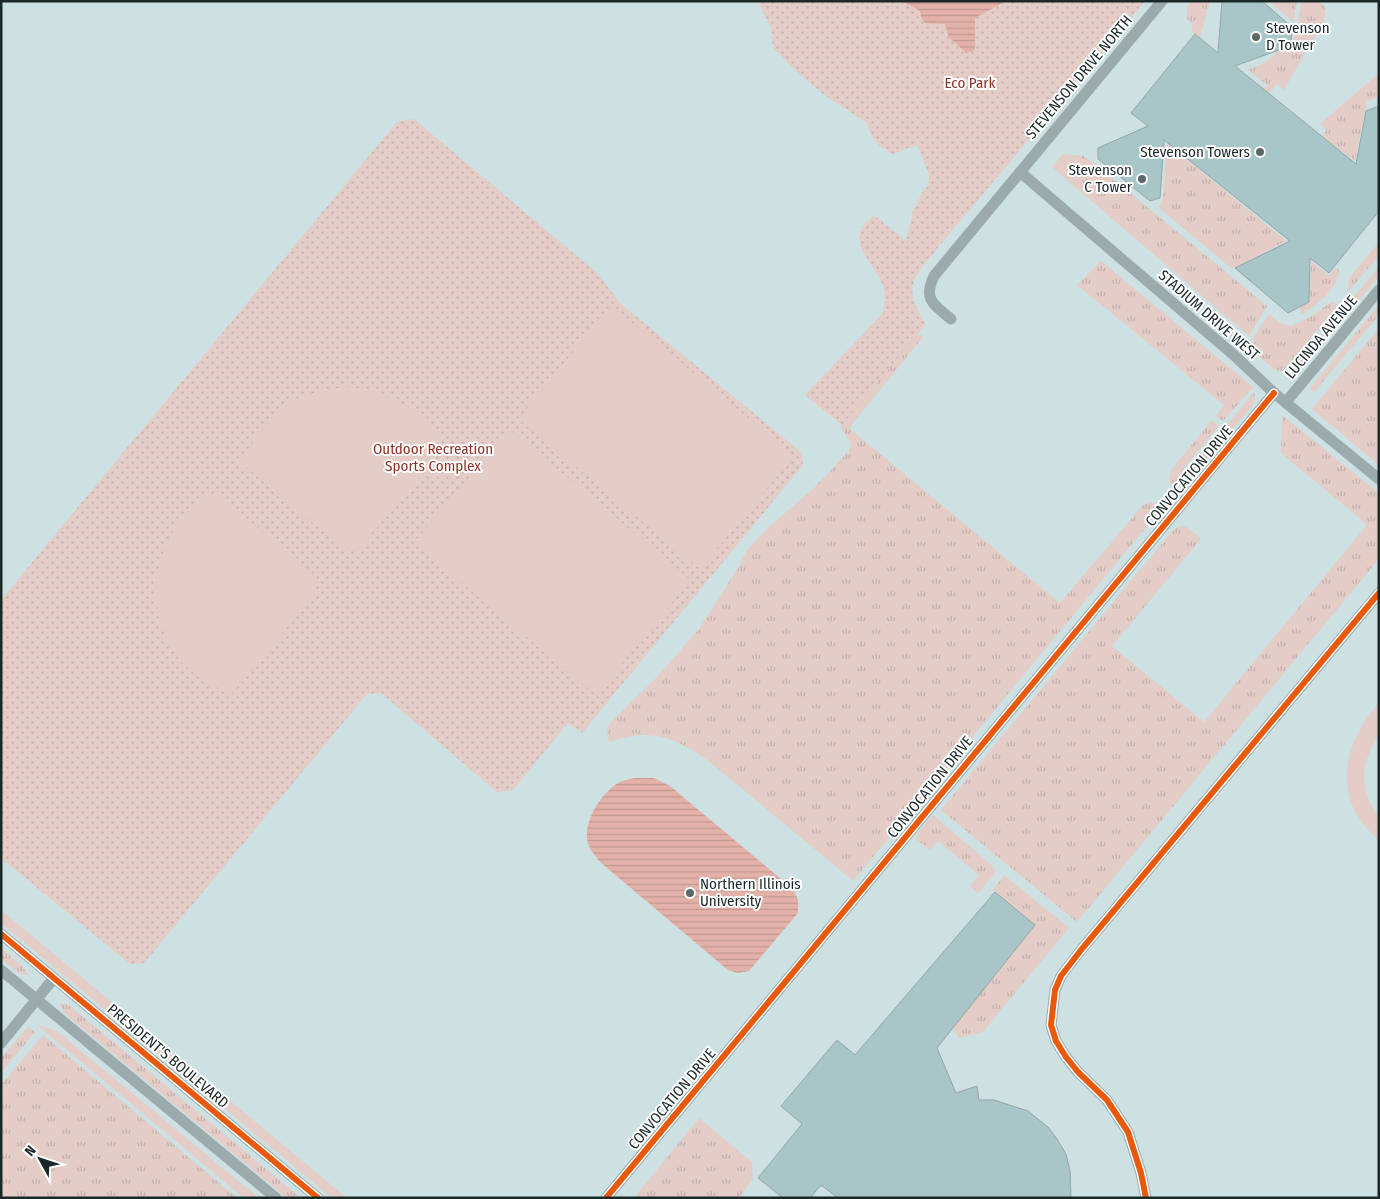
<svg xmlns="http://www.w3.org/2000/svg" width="1380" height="1199" font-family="'Fira Sans Condensed',sans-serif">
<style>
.grass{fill:url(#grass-tufts)}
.park{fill:url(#park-dots)}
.pitch{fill:#e4ccc7}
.water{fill:url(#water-rules)}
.building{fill:#a8c5c7;stroke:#96a5a6}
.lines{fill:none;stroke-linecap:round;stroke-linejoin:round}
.minor{stroke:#9baaab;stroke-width:11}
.cycleway-casing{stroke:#fff;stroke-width:9}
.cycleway{stroke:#e8590c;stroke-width:6}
.poi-dot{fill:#596869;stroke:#fff;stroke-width:2}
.labels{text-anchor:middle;stroke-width:4;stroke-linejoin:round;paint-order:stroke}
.poi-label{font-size:15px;fill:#1a2828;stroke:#fff;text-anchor:start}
.street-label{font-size:15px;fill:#1a2828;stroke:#fff}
.park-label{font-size:15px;fill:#8f3125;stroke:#fff}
</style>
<defs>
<pattern id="grass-tufts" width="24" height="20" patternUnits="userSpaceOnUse" patternTransform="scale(1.25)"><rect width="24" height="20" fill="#e4ccc7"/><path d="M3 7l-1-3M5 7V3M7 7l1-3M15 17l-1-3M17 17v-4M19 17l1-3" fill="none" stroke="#c3afab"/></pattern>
<pattern id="park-dots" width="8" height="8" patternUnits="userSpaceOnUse" patternTransform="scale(1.25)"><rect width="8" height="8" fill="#e4ccc7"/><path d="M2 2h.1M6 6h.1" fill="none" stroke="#c3afab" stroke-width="1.8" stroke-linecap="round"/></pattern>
<pattern id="water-rules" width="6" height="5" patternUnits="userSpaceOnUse" patternTransform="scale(1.25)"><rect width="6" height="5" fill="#e3b1a8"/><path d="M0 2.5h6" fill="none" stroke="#c29891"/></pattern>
</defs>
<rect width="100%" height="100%" fill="#cde0e2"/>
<!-- grass -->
<g class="grass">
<path d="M1191,1H1210L1200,37L1193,33L1191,22L1187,19V8Z"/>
<path d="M1269,1H1297L1293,22Z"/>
<path d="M1302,1C1317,1 1330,0 1324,20L1284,90L1277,84L1269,93L1264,89L1267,85L1248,70L1266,62L1278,52L1292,47Z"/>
<path d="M1379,73V97L1367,101L1355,161L1322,136L1327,130L1320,124Z"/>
<path d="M1167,143L1286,241L1236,268H1231L1159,208L1163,197Z"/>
<path d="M1063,154L1083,156L1094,163L1267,306L1249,336L1052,167Z"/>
<path d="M1379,242V256L1348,292L1349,278Z"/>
<path d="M1101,261L1253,387L1223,421L1216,416L1224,405L1077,285Z"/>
<path d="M1311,261L1329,276L1336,268L1339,270C1339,289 1315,306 1301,315L1300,307L1310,301Z"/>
<path d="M1379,267V276L1295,377L1293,374L1292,371Z"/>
<path d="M1331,302H1335L1337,304L1335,309L1283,371L1275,370L1254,352L1253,338L1269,314L1280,323L1291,326L1312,316Z"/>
<path d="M1379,305V315L1314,392L1310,388Z"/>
<path d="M1379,328V465L1312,409Z"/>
<path d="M920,335L924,336L849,428L1060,603L1143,505L1152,502L1162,508L854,880H852L706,759C672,736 649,728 609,742L607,731L610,723L657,677L699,629L740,565L747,550L770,526L813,489L849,451L851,444L841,427L843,421L915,336Z"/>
<path d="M1254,392L1255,398L1253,405L1189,481V471L1192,467Z"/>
<path d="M1282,415L1379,493V559L1077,922L941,810L1169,535C1183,519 1188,528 1201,539L1112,646L1204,722L1366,526L1363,521L1281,453Z"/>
<path d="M1212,420L1219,426L1184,468L1176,489L1172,487L1169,480L1171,470Z"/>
<path d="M933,815L994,867L995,874L978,893L970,886L979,875L938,841L930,850L916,839L918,833Z"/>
<path d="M1004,875L1069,928L983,1032L958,1038L953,1027L1035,925L993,890Z"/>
<path d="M1,910L347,1198H332L1,923Z"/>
<path d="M1,948L22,966L29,976L17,972L1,959Z"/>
<path d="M59,1002L70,1006L301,1198H287L64,1013Z"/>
<path d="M37,1025L57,1031L259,1198H244Z"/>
<path d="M29,1027L35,1032L1,1073V1058L24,1031Z"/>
<path d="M43,1035L237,1198H1V1085Z"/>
<path d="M699,1118L752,1162L753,1179L739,1198H634Z"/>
</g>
<!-- park -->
<g class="park">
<path d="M758,1H1145L940,245C915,277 900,284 926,324L842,425L805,395L883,313C885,301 886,289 880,279C867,255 844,239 874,215L906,241L913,211L923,191L929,185V174L917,145L892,154L879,146L871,135L867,123L823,94L795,70L773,48L771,28Z"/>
<path d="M414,119L596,272L621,304L801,452L803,465L582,733L568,723L513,790L497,792L381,693L367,694L144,963L130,964L1,858V600L397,122Z"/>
</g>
<!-- pitch -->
<g class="pitch">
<path d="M611,305L794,456L700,569L518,419Z"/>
<path d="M352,387C390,393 426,411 444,447L359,549L343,548L241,463C247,452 253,440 261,429C282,400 317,388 352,387Z"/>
<path d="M509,429L691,580L596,695L414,543Z"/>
<path d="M215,492L317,577L316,593L231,695C213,685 191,675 178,658C172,651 169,642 165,634C143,582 164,519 215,492Z"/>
<path d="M1379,703C1379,712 1380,722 1379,731C1378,738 1372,746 1369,753C1361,774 1363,799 1379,815V840C1332,801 1340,746 1379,703Z"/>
</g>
<!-- water -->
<g class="water">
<path d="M902,1H1006L975,18V50L966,53L955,42L949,38L945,24L925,23L921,17L920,11Z"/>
<path d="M635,778H654L670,786L793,889L798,900V913L749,971L738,973L728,970L600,862C596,857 591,851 589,846C580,825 602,791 620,782C624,780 630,779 635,778Z"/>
</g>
<!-- building -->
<g class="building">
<path d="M1222,1H1262L1293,28L1290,46L1235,66L1356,164L1366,111L1379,106V211L1329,273L1310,258L1309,302L1288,313L1235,268L1290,241L1164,140L1160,198L1150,201L1098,159V148L1148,126L1131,113L1195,34L1218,53Z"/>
<path d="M995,892L1035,925L937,1048L956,1093L977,1086L979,1100H994L1028,1111L1048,1127L1057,1139L1066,1154L1070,1171L1071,1198H838L821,1185L810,1198H783L758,1178L802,1124L781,1106L837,1040L855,1055Z"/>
</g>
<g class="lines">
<!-- minor -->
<g class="minor">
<path d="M1020,172L1235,356L1274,393L1379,479"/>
<path d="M951,319C933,304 923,299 934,276L1162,1"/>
<path d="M1286,402L1379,290"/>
<path d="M1,934L318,1198"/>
<path d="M1,970L276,1198"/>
<path d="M1,1043L54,978"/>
<path d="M606,1198L1274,393"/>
<path d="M1146,1198L1141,1173L1128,1132L1107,1100L1078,1072L1066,1057L1056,1041L1051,1025L1055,990L1061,976L1081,950L1379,593"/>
</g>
<!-- cycleway casing -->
<g class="cycleway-casing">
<g id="cycleway">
<path d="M1,934L318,1198"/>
<path d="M606,1198L1274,393"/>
<path d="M1146,1198L1141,1173L1128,1132L1107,1100L1078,1072L1066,1057L1056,1041L1051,1025L1055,990L1061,976L1081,950L1379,593"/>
</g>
</g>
<!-- cycleway -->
<use href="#cycleway" class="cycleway"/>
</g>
<!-- markers -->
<g class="poi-dot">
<circle cx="1256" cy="37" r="5"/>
<circle cx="1260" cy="152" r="5"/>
<circle cx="1142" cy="179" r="5"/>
<circle cx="690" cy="893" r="5"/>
</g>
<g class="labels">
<!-- poi labels -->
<g class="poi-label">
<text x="1266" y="33">Stevenson<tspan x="1266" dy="17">D Tower</tspan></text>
<text x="1250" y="157" text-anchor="end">Stevenson Towers</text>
<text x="1132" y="175" text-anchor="end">Stevenson<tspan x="1132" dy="17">C Tower</tspan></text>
<text x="700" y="889">Northern Illinois<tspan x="700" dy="17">University</tspan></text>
</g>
<!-- street labels -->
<g class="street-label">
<text transform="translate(1079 77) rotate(-50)" y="5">STEVENSON DRIVE NORTH</text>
<text transform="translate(1209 315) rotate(41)" y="5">STADIUM DRIVE WEST</text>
<text transform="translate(1321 337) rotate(-50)" y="5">LUCINDA AVENUE</text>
<text transform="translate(1189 476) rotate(-50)" y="5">CONVOCATION DRIVE</text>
<text transform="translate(930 787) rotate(-51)" y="5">CONVOCATION DRIVE</text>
<text transform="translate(168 1056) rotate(40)" y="5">PRESIDENT'S BOULEVARD</text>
<text transform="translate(672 1099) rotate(-50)" y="5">CONVOCATION DRIVE</text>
</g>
<!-- park labels -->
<g class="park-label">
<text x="970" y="88">Eco Park</text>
<text x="433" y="454">Outdoor Recreation<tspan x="433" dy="17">Sports Complex</tspan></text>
</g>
</g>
<!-- border -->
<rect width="1380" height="1199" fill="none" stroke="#1a2828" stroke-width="5"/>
<!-- north arrow -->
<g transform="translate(40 1159) rotate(310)" stroke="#ffffff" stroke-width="4" paint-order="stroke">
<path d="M0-4L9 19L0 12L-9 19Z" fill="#1a2828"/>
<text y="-8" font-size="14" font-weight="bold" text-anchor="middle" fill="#1a2828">N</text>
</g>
</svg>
